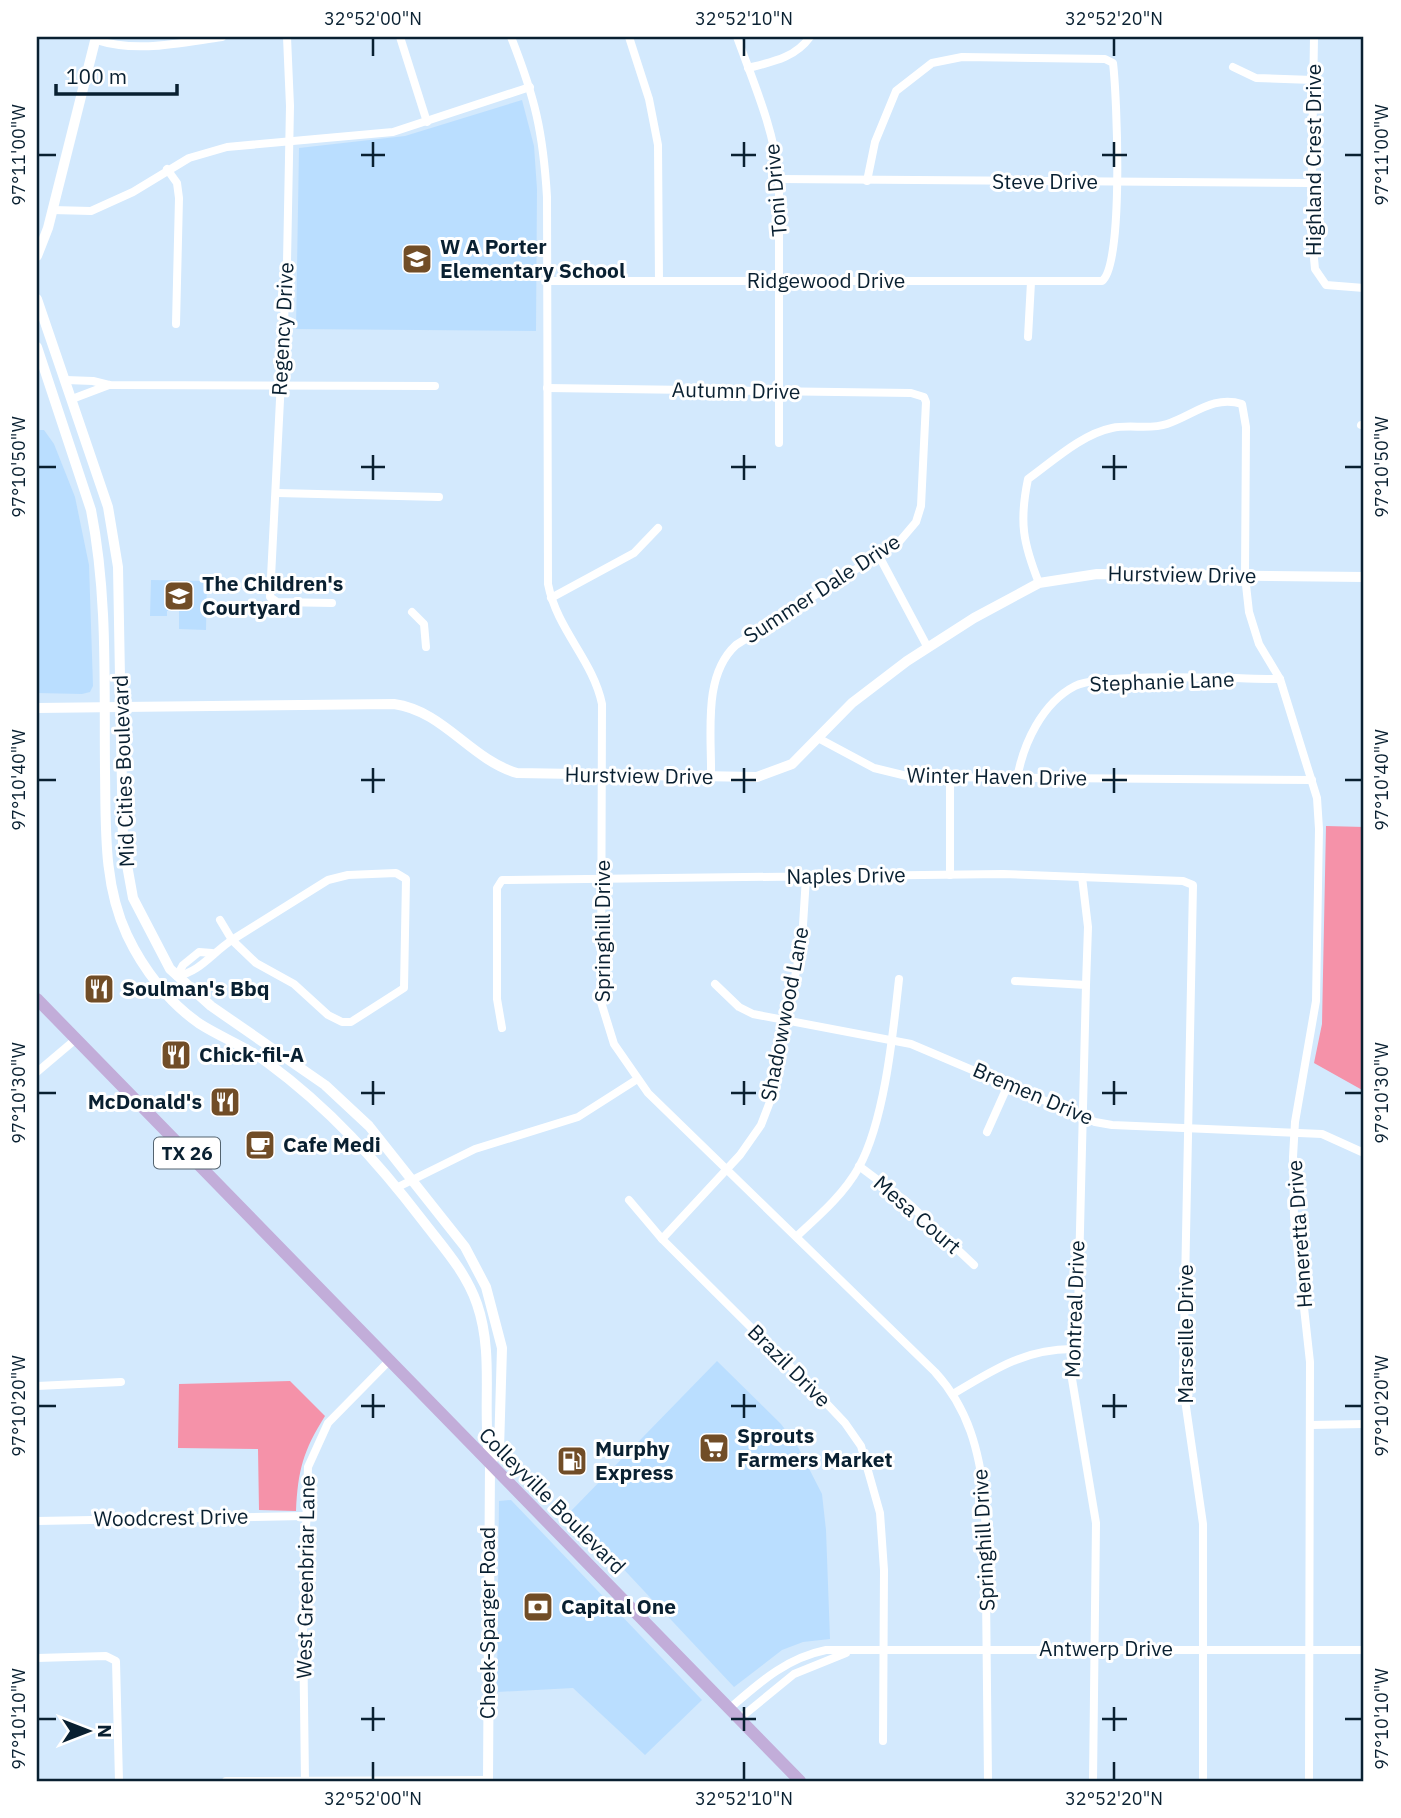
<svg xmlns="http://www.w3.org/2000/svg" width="1401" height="1818" font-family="'IBM Plex Sans',sans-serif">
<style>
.built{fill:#badeff}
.green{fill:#f592a9}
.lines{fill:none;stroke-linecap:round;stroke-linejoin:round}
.minor{stroke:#fff;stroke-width:8}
.tertiary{stroke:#fff;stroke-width:10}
.secondary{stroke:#fff;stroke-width:10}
.primary{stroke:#c2add9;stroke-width:12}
.ticks{fill:none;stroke:#092031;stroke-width:2.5}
.labels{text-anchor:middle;stroke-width:6;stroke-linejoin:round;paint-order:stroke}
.shield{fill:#fff;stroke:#53636f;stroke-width:2}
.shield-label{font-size:19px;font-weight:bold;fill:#092031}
.street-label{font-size:21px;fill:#092031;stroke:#fff}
.poi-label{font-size:21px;font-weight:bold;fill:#092031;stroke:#fff;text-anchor:start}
.neatline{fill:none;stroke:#092031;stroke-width:2.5}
.ticks-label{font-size:18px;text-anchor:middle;fill:#092031}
</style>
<rect width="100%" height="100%" fill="#d3e9fd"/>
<!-- built -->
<g class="built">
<path d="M522,100L534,146L537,189L536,331L296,329L299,148L405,136Z"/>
<path d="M37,430H44L54,444L75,497L89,565L93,686L90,692L82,694L37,693Z"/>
<path d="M151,580L207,581L206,630L179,629V611H167V616H150Z"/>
<path d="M717,1361L781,1424L798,1447L822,1494L826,1530L830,1639L803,1642L782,1650L734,1687L570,1512Z"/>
<path d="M511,1500L702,1700L645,1755L573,1688L497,1692L499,1501Z"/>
</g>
<!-- green -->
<g class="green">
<path d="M1326,826L1364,827V1091L1314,1063L1322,1024Z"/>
<path d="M290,1381L325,1416C303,1451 298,1470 296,1511L259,1510L258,1449L178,1448L179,1384Z"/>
</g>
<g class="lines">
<!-- minor -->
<g class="minor">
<path d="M287,37L290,106L287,262L270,597L277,602L332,603"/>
<path d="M400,37L427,122"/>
<path d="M511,37C535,98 543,131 547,197L548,584C557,630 593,660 602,704L601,1002L614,1044L648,1093L935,1372C969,1409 979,1451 985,1500L988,1781"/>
<path d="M629,37L649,99L658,145L659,281"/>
<path d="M737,37C754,84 774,129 779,179V443"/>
<path d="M1314,37L1311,226L1315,269L1326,285L1364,288"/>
<path d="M96,40C137,53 179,43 222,37"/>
<path d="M1233,67L1256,78L1313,80"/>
<path d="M748,68C772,62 795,58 810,37"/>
<path d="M167,169L177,183L179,198L176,324"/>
<path d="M779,179L1311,183"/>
<path d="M52,210L91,211L133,192L189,158L227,147L393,132L530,87"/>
<path d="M547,281H1102C1124,265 1117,96 1113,63L1105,59L962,57L932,63L896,91L875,142L867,181"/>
<path d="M1028,337L1031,282"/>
<path d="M66,380L93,381L109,385L435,386"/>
<path d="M547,388L911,393L924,397L926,402L921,506L916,522L899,542L736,645C702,676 712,735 711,778"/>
<path d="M72,399L109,385"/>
<path d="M1361,425L1364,426"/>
<path d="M277,493L439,497"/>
<path d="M879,556L928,648"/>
<path d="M1039,583C1023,543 1019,522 1028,479C1053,461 1082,434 1112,428C1130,424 1150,430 1167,424C1194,415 1213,395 1242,404L1246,427L1245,576L1249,612L1259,644L1280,679L1317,798L1319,829L1316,1001L1295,1122L1293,1157L1294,1217L1310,1362L1309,1781"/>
<path d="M551,598L634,553L658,528"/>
<path d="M412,612L424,624L426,647"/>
<path d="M818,738L874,768L911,777L1312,780"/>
<path d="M1017,779C1023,744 1042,703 1075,686C1102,672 1242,679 1280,679"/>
<path d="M396,873L406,879L404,988L351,1022H342L328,1015L294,984L256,963L232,940L328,880L348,875Z"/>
<path d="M950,875V779"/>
<path d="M1082,877L1088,927L1086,985L1078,1311L1070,1367L1096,1523L1093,1781"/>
<path d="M177,976C200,972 212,953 232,940L220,920"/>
<path d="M177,976L183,965L199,952L212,953"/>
<path d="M1015,981L1086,985"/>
<path d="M715,984L739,1007L753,1014L911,1044L1095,1122L1112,1125L1322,1134L1364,1153"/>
<path d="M502,1028L497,999V888L502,880L1003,874L1183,881L1193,885L1183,1386L1203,1524V1781"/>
<path d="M37,1072L76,1039"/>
<path d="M987,1132L1008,1085"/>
<path d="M859,1166L907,1202L974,1265"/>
<path d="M396,1188L475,1149L578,1117L636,1080"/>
<path d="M629,1200L662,1239L812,1388L845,1423L861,1446L880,1513L884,1570L883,1741"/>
<path d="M798,1235C820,1215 844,1194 859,1167C885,1119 893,1033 899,979"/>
<path d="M662,1239L740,1155L761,1125L771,1099L802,941L806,877"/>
<path d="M37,1386L121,1382"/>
<path d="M953,1394C993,1370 1025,1349 1072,1349"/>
<path d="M1311,1425L1364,1424"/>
<path d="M37,1521L304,1516"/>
<path d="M37,1658L106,1656L116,1661L119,1781"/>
<path d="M729,1709C759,1683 786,1658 826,1650H1364"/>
<path d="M739,1719L794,1674L846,1653"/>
<path d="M226,1781L488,1780"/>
<path d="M305,1781L303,1625L308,1467L328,1423L388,1362"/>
</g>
<!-- tertiary -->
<g class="tertiary">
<path d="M37,256L48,228L96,37"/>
<path d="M122,707L394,704C444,711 470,759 517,773L757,777L792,764L852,703L907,661L974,618L1039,583L1097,574L1364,577"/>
</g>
<!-- secondary -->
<g class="secondary">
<path d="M37,299L108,507L118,567L123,843L133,898L170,969L211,1006L325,1085L369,1126L465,1247L486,1287L502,1348L499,1449L490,1464"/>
<path d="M37,347L91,510C108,596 104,684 105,771C106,826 103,884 127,935C143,969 169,1003 200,1024C222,1038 247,1047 268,1063C329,1108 377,1161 423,1221C443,1247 466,1272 477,1304C495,1356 481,1411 490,1464L488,1781"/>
<path d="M37,708L122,707"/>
</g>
<!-- primary -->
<path class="primary" d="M37,999L800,1781"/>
</g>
<!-- ticks -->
<path class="ticks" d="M373,38V56M744,38V56M1114,38V56M373,142V167M744,142V167M1114,142V167M38,155H56M361,155H385M731,155H756M1102,155H1127M1345,155H1362M373,455V480M744,455V480M1114,455V480M38,467H56M361,467H385M731,467H756M1102,467H1127M1345,467H1362M373,768V793M744,768V793M1114,768V793M38,780H56M361,780H385M731,780H756M1102,780H1127M1345,780H1362M373,1081V1105M744,1081V1105M1114,1081V1105M38,1093H56M361,1093H385M731,1093H756M1102,1093H1127M1345,1093H1362M373,1394V1418M744,1394V1418M1114,1394V1418M38,1406H56M361,1406H385M731,1406H756M1102,1406H1127M1345,1406H1362M373,1707V1731M744,1707V1731M1114,1707V1731M38,1719H56M361,1719H385M731,1719H756M1102,1719H1127M1345,1719H1362M373,1762V1780M744,1762V1780M1114,1762V1780"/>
<!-- icons -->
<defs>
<g id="school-square" transform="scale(1.575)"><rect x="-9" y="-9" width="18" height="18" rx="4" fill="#714d27" stroke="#fff"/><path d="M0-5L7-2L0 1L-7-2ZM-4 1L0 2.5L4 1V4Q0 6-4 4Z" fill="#fff"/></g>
<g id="restaurant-square" transform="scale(1.575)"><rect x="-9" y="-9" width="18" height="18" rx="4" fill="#714d27" stroke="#fff"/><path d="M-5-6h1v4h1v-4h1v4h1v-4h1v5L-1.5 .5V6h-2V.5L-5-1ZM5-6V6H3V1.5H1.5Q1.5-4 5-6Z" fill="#fff"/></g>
<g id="cafe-square" transform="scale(1.575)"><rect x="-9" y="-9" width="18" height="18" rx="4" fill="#714d27" stroke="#fff"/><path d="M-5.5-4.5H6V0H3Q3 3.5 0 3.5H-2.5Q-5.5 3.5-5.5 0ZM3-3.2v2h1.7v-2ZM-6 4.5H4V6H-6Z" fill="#fff"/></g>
<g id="supermarket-square" transform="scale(1.575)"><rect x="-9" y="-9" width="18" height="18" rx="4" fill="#714d27" stroke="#fff"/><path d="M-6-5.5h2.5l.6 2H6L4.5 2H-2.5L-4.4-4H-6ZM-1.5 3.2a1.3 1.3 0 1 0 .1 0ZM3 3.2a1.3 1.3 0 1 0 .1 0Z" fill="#fff"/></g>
<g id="fuel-square" transform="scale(1.575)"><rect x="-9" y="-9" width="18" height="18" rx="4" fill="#714d27" stroke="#fff"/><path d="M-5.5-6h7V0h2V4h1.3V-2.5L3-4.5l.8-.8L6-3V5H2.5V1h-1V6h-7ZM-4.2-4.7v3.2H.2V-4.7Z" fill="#fff"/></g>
<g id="bank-square" transform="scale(1.575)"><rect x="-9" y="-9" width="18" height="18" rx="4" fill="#714d27" stroke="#fff"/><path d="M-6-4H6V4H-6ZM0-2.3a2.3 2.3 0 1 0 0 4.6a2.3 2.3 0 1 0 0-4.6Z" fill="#fff"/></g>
</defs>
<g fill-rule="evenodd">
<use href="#school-square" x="417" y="259"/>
<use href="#school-square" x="179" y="596"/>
<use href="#restaurant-square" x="99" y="989"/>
<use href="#restaurant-square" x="176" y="1055"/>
<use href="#restaurant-square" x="225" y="1102"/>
<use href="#cafe-square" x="260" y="1145"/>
<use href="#supermarket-square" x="714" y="1448"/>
<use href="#fuel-square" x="572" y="1461"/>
<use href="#bank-square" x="538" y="1607"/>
</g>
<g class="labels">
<!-- shield labels -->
<rect class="shield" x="154" y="1137.5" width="66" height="31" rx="5"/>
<g class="shield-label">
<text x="187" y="1160">TX 26</text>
</g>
<!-- street labels -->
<g class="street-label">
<text transform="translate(1314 160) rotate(-90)" y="7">Highland Crest Drive</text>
<text x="1045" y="189">Steve Drive</text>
<text transform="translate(776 190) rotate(-95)" y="7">Toni Drive</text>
<text x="826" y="288">Ridgewood Drive</text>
<text transform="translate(283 329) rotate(-87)" y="7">Regency Drive</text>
<text transform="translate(736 391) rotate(1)" y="7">Autumn Drive</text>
<text transform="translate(1182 575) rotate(1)" y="7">Hurstview Drive</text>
<text transform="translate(822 589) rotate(-33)" y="7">Summer Dale Drive</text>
<text transform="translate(1162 682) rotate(-2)" y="7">Stephanie Lane</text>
<text transform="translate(124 771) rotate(-92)" y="7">Mid Cities Boulevard</text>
<text transform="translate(639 776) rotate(1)" y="7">Hurstview Drive</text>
<text transform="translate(997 777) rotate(1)" y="7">Winter Haven Drive</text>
<text transform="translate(846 876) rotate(-1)" y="7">Naples Drive</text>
<text transform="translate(603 931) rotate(-90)" y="7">Springhill Drive</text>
<text transform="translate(785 1014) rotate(-79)" y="7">Shadowwood Lane</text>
<text transform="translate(1033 1094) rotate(23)" y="7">Bremen Drive</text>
<text transform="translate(917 1215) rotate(41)" y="7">Mesa Court</text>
<text transform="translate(1300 1234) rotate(-94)" y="7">Heneretta Drive</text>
<text transform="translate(1075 1309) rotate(-88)" y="7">Montreal Drive</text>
<text transform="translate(1186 1334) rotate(-90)" y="7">Marseille Drive</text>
<text transform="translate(789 1366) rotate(45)" y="7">Brazil Drive</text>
<text transform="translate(552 1501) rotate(45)" y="7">Colleyville Boulevard</text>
<text transform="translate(171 1518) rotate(-1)" y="7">Woodcrest Drive</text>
<text transform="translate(984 1540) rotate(-93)" y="7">Springhill Drive</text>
<text transform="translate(306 1577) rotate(-89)" y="7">West Greenbriar Lane</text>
<text transform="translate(488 1623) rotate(-90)" y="7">Cheek-Sparger Road</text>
<text x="1106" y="1656">Antwerp Drive</text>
</g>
<!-- poi labels -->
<g class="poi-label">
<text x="440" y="254">W A Porter<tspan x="440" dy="24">Elementary School</tspan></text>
<text x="202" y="591">The Children's<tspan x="202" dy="24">Courtyard</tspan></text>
<text x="122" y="996">Soulman's Bbq</text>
<text x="199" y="1062">Chick-fil-A</text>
<text x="202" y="1109" text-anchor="end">McDonald's</text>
<text x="283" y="1152">Cafe Medi</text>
<text x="737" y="1443">Sprouts<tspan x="737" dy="24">Farmers Market</tspan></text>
<text x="595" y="1456">Murphy<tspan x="595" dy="24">Express</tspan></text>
<text x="561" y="1614">Capital One</text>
</g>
</g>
<!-- border -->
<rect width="1401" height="1818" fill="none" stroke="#ffffff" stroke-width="77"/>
<!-- north arrow -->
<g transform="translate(88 1731) rotate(90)" stroke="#ffffff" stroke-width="5" paint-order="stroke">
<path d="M0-5L12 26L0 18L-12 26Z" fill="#092031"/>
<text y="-10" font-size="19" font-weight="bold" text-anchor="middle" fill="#092031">N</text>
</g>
<!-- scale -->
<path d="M56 84v10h121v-10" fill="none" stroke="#092031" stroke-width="3.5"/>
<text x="66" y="84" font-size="21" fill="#092031" stroke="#ffffff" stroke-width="5" paint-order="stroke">100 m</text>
<rect x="38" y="38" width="1324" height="1742" class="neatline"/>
<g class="ticks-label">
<text x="373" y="25">32°52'00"N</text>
<text x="744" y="25">32°52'10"N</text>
<text x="1114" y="25">32°52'20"N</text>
<text transform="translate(1382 155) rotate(-90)" y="6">97°11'00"W</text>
<text transform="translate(19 155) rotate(-90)" y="6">97°11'00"W</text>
<text transform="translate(19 467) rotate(-90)" y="6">97°10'50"W</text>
<text transform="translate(1382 467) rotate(-90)" y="6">97°10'50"W</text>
<text transform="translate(1382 780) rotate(-90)" y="6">97°10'40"W</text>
<text transform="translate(19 780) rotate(-90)" y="6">97°10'40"W</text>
<text transform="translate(1382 1093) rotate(-90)" y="6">97°10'30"W</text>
<text transform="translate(19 1093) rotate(-90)" y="6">97°10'30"W</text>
<text transform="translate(1382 1406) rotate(-90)" y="6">97°10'20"W</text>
<text transform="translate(19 1406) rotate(-90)" y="6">97°10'20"W</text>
<text transform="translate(1382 1719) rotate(-90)" y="6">97°10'10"W</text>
<text transform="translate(19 1719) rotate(-90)" y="6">97°10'10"W</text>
<text x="373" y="1805">32°52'00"N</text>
<text x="744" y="1805">32°52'10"N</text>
<text x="1114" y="1805">32°52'20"N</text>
</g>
</svg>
